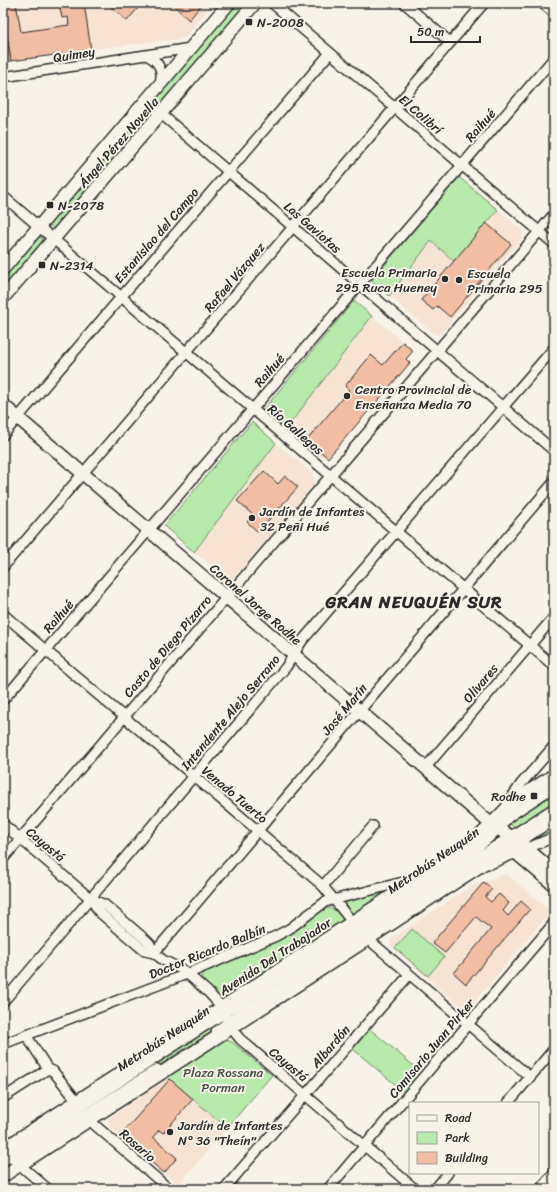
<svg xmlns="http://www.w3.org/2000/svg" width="557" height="1192" font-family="Sriracha,sans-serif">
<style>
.built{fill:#f6e3d3}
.green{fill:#b7eaab;stroke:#718a6b}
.building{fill:#f2bea3;stroke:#2b2b2b}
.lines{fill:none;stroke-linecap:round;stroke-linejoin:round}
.minor-casing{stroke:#2b2b2b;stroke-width:12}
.major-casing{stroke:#2b2b2b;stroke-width:15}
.minor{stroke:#f7f3e8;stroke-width:9}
.major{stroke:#f7f3e8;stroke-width:12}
.poi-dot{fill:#2b2b2b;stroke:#f7f3e8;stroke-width:1.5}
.labels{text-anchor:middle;stroke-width:4;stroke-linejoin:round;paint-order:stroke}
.poi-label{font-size:13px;fill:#2b2b2b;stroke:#f7f3e8;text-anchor:start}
.street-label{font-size:13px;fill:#2b2b2b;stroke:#f7f3e8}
.park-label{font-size:13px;fill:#475145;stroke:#f7f3e8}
.district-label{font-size:17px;font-weight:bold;letter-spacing:1px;fill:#2b2b2b;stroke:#f7f3e8}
</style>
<rect width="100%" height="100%" fill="#f7f3e8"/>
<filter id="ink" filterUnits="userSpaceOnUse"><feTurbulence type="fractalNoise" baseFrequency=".025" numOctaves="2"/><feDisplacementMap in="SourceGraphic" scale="8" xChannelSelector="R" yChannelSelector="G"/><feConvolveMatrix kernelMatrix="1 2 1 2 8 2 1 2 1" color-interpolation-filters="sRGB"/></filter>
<g filter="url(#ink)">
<!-- built -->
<g class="built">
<path d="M3,3H213L185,37L179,39L101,48L3,63Z"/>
<path d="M498,210L522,230V238L440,334L433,333L389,296L431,241L486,223Z"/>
<path d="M372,316L413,351L407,359L410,363L328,458L324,455L321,458L286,429Z"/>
<path d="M276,443L313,474L315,484L234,578H226L194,552Z"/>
<path d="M506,874L551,911L470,1007H461L391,946V939L470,887Z"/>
<path d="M168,1077L227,1128L178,1185L109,1126V1118Z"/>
</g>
<!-- green -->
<g class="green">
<path d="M235,3H250L162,104L158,103L156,100V94Z"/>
<path d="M140,115L146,116L148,121L55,229L52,228L49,223Z"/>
<path d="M459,177L498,210L454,261L431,241L389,296L371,281Z"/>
<path d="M38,237L42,238L44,242L3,293V275L35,238Z"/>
<path d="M354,301L372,316L286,429L263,410Z"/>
<path d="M252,422L276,443L194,552L164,526Z"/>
<path d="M554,790V806L515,828L510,824V820Z"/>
<path d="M554,822V833L540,839L537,837V835Z"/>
<path d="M393,890L355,914L351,912L345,904L348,900Z"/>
<path d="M330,908L339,912L344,920L223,1000L201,980L202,975L206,971L285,937C300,929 312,909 330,908Z"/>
<path d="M412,929L444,957L428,976L395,948Z"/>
<path d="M214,1024L217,1027L213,1031L10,1160Z"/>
<path d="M370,1029L421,1072L404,1092L353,1049Z"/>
<path d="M225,1039L232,1042L272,1075L227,1128L166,1076Z"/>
</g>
<!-- building -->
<g class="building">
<path d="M3,3H16L21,32L69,25L68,17L62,18L59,3H84L91,50L11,61L6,30H3Z"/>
<path d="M111,3H142L127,21L109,5Z"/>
<path d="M171,3H203L189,20Z"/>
<path d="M3,30H6L11,61L3,63Z"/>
<path d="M486,223L511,244L450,317L437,306L433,310L421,300Z"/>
<path d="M403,342L413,351L406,359L410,363L328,458L307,440L349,390L345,386L371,355L383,365Z"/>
<path d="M264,471L278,484L285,476L298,487L258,532L247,522L253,515L237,501Z"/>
<path d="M484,882L492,889L485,897L491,902L499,894L509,903L503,911L508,916L521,901L530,909L466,984L454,973L491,929L476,917L445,953L432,943Z"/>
<path d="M170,1079L193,1099L163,1133L159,1130L153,1137L177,1158L164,1173L120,1136Z"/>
</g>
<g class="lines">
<!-- minor casing -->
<g class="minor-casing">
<g id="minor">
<path d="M272,3L554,244"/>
<path d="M404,3L450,42"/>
<path d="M148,56C160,62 163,71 160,84"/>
<path d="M3,77L191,48"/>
<path d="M146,101L554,451"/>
<path d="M3,196L554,666"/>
<path d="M3,435L330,53"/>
<path d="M3,567L484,3"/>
<path d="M3,614L323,886L352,922"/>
<path d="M3,700L554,58"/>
<path d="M426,767L554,617"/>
<path d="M507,804L521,784L554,746"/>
<path d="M3,824L91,899L105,905L146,940L150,944L154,953"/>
<path d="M3,859L554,214"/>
<path d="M490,864L554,837"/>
<path d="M323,886L373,826"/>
<path d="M91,899L99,912L140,947L145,951L154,953L163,960L183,970L208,992L218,1003L231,1028L240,1039L415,1189"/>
<path d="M368,939L530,1077"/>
<path d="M154,953L554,482"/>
<path d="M3,1002L286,667L302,641L554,348"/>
<path d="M216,1031L239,1014L437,884L554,808"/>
<path d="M26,1035L48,1069"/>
<path d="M3,1044L187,974L276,936L289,929L325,902L411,880"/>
<path d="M3,1098L48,1069L53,1071L77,1101"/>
<path d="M508,1103L554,1049"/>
<path d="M89,1120L169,1189"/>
<path d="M14,1160L157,1069"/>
<path d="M3,1162L43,1132L477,848L492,835L510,816L554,787"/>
<path d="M20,1165L48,1189"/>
<path d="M224,1189L409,975"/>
<path d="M328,1189L554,923"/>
<path d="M435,1189L448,1173"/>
<path d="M540,1189L554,1173"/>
</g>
</g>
<!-- major casing -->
<g class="major-casing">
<g id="major">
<path d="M544,3L554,11"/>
<path d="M3,269L229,3"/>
<path d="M3,298L255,3"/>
<path d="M3,405L491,824L519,842L554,872"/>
<path d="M506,842L510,848L554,885"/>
<path d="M3,1149L221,1008L474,842L514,801L554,775"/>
<path d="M3,1176L554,818"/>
</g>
</g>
<!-- minor -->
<use href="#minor" class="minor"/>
<!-- major -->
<use href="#major" class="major"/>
</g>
</g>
<!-- markers -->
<g class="poi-dot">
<rect x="245" y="18" width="8" height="8" rx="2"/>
<rect x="46" y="201" width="8" height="8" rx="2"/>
<rect x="38" y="261" width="8" height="8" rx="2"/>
<circle cx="445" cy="279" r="4"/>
<circle cx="459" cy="280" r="4"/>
<circle cx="347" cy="396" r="4"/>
<circle cx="252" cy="518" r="4"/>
<rect x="530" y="792" width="8" height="8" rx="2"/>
<circle cx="170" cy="1132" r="4"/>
</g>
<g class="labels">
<!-- poi labels -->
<g class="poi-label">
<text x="257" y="27">N-2008</text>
<text x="58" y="210">N-2078</text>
<text x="50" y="270">N-2314</text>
<text x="437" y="277" text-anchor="end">Escuela Primaria<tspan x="437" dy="15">295 Ruca Hueney</tspan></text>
<text x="467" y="278">Escuela<tspan x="467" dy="15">Primaria 295</tspan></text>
<text x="355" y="394">Centro Provincial de<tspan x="355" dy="15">Enseñanza Media 70</tspan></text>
<text x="260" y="516">Jardín de Infantes<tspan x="260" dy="15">32 Peñi Hué</tspan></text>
<text x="526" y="801" text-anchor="end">Rodhe</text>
<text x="178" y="1130">Jardín de Infantes<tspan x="178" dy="15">N° 36 "Theín"</tspan></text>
</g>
<!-- street labels -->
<g class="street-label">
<text transform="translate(74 54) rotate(-9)" y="5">Quimey</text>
<text transform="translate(421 114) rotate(41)" y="5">El Colibrí</text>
<text transform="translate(480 125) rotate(-49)" y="5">Raihué</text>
<text transform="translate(118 142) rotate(-49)" y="5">Ángel Pérez Novella</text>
<text transform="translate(313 227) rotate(41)" y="5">Las Gaviotas</text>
<text transform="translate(156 235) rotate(-49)" y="5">Estanislao del Campo</text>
<text transform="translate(234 277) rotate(-50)" y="5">Rafael Vázquez</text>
<text transform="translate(269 370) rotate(-49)" y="5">Raihué</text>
<text transform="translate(296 429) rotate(41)" y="5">Río Gallegos</text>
<text transform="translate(256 604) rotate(41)" y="5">Coronel Jorge Rodhe</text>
<text transform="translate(58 616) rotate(-49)" y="5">Raihué</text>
<text transform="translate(167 646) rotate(-50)" y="5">Casto de Diego Pizarro</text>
<text transform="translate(480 683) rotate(-50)" y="5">Olivares</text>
<text transform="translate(344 709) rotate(-50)" y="5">José Marín</text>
<text transform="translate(230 712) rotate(-50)" y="5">Intendente Alejo Serrano</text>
<text transform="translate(235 794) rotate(40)" y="5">Venado Tuerto</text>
<text transform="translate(46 844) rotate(40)" y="5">Cayastá</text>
<text transform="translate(433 860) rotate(-34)" y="5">Metrobús Neuquén</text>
<text transform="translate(207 951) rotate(-22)" y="5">Doctor Ricardo Balbín</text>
<text transform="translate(275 956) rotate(-33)" y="5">Avenida Del Trabajador</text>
<text transform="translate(163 1038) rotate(-33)" y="5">Metrobús Neuquén</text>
<text transform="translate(330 1046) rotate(-49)" y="5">Albardón</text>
<text transform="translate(431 1048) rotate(-50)" y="5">Comisario Juan Pirker</text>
<text transform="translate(289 1064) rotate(40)" y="5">Cayastá</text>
<text transform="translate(138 1145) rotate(41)" y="5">Rosario</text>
</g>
<!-- park labels -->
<g class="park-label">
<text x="223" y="1077">Plaza Rossana<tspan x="223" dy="15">Porman</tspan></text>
</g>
<!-- district labels -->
<g class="district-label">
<text x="414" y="608">GRAN NEUQUÉN SUR</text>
</g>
</g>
<!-- margin -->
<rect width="557" height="1192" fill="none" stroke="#f7f3e8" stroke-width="16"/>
<rect x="8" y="8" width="541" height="1176" fill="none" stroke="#2b2b2b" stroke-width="1.5" filter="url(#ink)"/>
<!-- legend -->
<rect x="409" y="1102" width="130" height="72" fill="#f7f3e8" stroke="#a5a39c"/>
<rect x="417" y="1115" width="20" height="6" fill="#f7f3e8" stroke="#a5a39c"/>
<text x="445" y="1122" font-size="12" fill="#2b2b2b">Road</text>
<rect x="417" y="1132" width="20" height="12" fill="#b7eaab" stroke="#a5a39c"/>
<text x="445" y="1142" font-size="12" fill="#2b2b2b">Park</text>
<rect x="417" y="1152" width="20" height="12" fill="#f2bea3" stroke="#a5a39c"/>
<text x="445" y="1162" font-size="12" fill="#2b2b2b">Building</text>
<!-- scale -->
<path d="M411 36v6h69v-6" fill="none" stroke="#2b2b2b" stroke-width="2"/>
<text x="417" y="36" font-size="12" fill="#2b2b2b" stroke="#f7f3e8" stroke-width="3" paint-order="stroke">50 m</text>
</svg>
